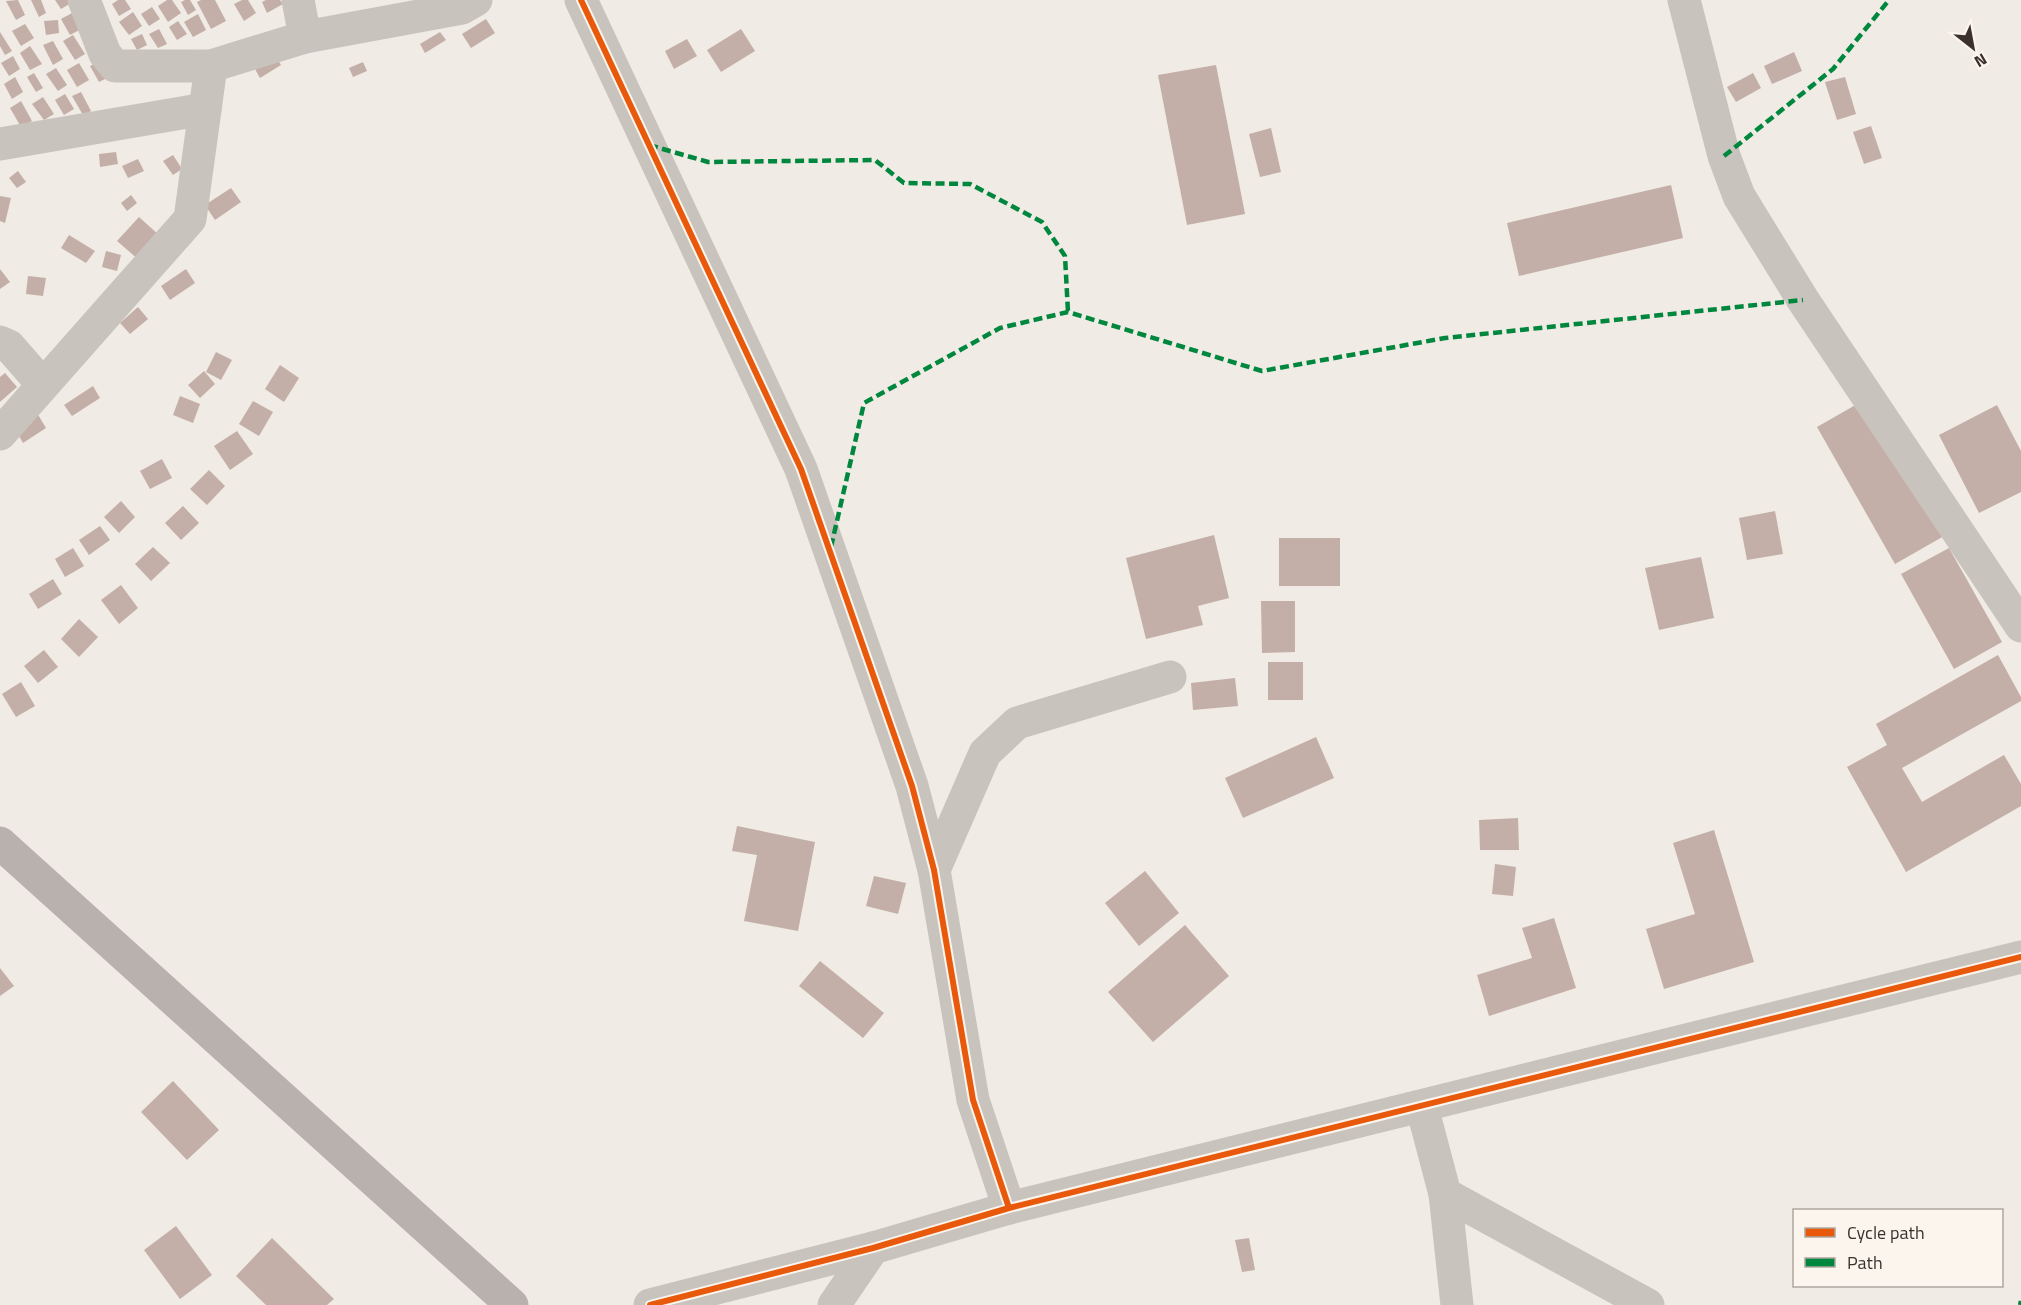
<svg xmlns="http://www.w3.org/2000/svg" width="2021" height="1305" font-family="'Titillium Web',sans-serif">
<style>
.building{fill:#c3afa7}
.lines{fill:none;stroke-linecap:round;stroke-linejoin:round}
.minor{stroke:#c9c3be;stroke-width:33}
.major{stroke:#b8b1ad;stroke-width:33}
.quiet{stroke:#00873e;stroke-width:4.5;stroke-dasharray:9 4.5;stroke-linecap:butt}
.cycleway-casing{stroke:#fbf5ee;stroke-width:10}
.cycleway{stroke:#e8590c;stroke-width:6}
</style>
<rect width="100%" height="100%" fill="#f0ebe5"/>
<!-- building -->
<g class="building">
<path d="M18,0L25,15L16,20L6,1Z"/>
<path d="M31,0H41L46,13L39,17Z"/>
<path d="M55,0H69L71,3L61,9Z"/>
<path d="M118,0H125L131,9L119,16L112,4Z"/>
<path d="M167,0H172L181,13L168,22L158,6Z"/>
<path d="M185,0H190L196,10L188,15L181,2Z"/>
<path d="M201,0H215L226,21L211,29L197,2Z"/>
<path d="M242,0H248L256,13L244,21L234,4Z"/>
<path d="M266,0H280L283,4L267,13L262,2Z"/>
<path d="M152,7L160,19L149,26L141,14Z"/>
<path d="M74,12L83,28L70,35L61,19Z"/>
<path d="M133,12L142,26L129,35L119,22Z"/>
<path d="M198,14L206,30L193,37L184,22Z"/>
<path d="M486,19L495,33L471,48L462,34Z"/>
<path d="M58,20L59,33L46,35L44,21Z"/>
<path d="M178,21L187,34L177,40L169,27Z"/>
<path d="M25,24L34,38L21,46L12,31Z"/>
<path d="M159,29L167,44L158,48L149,34Z"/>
<path d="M741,29L755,51L721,72L707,50Z"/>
<path d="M0,32L12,51L5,55L0,46Z"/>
<path d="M440,32L446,40L425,53L420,44Z"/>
<path d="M142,34L147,45L137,50L131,39Z"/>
<path d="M73,35L85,54L75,60L63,41Z"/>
<path d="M687,39L697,56L674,69L665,51Z"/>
<path d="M53,41L63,59L53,65L43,45Z"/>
<path d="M30,46L42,64L30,70L20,53Z"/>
<path d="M271,49L281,65L260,78L251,62Z"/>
<path d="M1794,52L1802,71L1772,84L1764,66Z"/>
<path d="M13,56L20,69L9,76L1,63Z"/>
<path d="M98,62L107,78L99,82L90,66Z"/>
<path d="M363,62L367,71L353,77L349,68Z"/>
<path d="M79,63L89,80L77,87L67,70Z"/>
<path d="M1216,65L1245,214L1187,225L1158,75Z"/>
<path d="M56,68L67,85L58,91L46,74Z"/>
<path d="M34,73L43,88L36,92L27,77Z"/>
<path d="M1753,73L1761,88L1736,102L1727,87Z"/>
<path d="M15,77L23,92L12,99L4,84Z"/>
<path d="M1845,77L1856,114L1837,120L1825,82Z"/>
<path d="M81,92L91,111L83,115L72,96Z"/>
<path d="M65,94L74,109L64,115L55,100Z"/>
<path d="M43,97L54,114L44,120L32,104Z"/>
<path d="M21,101L32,121L21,127L10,108Z"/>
<path d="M1871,126L1882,158L1864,164L1853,132Z"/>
<path d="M1271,128L1281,172L1260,177L1249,134Z"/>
<path d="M116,152L118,164L100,167L99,154Z"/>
<path d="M173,155L182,169L173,175L163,161Z"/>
<path d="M138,159L144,171L128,178L122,166Z"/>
<path d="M18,171L26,182L17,188L9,178Z"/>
<path d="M1671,185L1683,238L1519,276L1507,223Z"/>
<path d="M231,188L241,202L215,220L205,205Z"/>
<path d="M131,195L137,203L127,211L121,203Z"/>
<path d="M0,196L11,198L5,223L0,221Z"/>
<path d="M139,217L160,236L139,260L117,241Z"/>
<path d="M69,235L95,251L86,263L61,248Z"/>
<path d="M106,251L121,255L117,271L102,267Z"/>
<path d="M0,269L10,282L0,289Z"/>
<path d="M186,269L195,283L170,300L161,286Z"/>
<path d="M28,276L46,278L43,296L26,294Z"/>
<path d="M138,307L148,319L130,334L120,323Z"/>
<path d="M216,352L232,360L221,380L206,372Z"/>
<path d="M280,365L299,378L284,402L265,389Z"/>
<path d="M204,371L215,384L200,398L188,385Z"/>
<path d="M5,373L17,387L0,402V377Z"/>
<path d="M93,386L100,398L72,416L64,405Z"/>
<path d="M180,396L200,404L193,423L173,415Z"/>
<path d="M1866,399L1944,536L1895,564L1817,427Z"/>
<path d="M253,401L273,412L259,436L239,424Z"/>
<path d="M1997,405L2021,451V492L1979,513L1939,435Z"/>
<path d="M37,413L46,428L23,443L14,427Z"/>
<path d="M237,431L253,454L230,470L214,446Z"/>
<path d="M162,459L172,478L150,489L140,471Z"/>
<path d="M209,470L225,486L207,505L190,489Z"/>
<path d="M121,501L135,517L119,533L104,517Z"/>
<path d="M183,506L199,523L181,540L165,523Z"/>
<path d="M1775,511L1783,554L1747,560L1739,518Z"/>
<path d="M100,526L110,540L89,555L79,540Z"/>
<path d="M1214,535L1229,598L1198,606L1203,625L1146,639L1126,558Z"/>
<rect x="1279" y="538" width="61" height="48"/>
<path d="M153,547L170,563L151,581L135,564Z"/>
<path d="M73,548L84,566L65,577L55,559Z"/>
<path d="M1949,548L2002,642L1954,669L1901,574Z"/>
<path d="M1701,557L1714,618L1659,630L1645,568Z"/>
<path d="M53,579L62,594L38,609L29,594Z"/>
<path d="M121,585L138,608L119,624L101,600Z"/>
<path d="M1261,601H1295V652L1262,653Z"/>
<path d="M79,619L98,637L79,657L61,639Z"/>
<path d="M44,650L58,667L38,683L24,666Z"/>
<path d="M1998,655L2021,697V701L1902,768L1922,802L2004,755L2021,784V806L1906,872L1847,767L1887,745L1876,724Z"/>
<rect x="1268" y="662" width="35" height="38"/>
<path d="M1235,678L1238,706L1193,710L1191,683Z"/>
<path d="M21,682L35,706L16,717L2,694Z"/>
<path d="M1316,737L1334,778L1243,818L1225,778Z"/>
<path d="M1518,818L1519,850H1480L1479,820Z"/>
<path d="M737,826L815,842L798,931L744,921L757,855L732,851Z"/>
<path d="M1714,830L1754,962L1664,989L1646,929L1695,914L1673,843Z"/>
<path d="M1495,864L1516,867L1513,896L1492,894Z"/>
<path d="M1145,871L1179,913L1139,946L1105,903Z"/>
<path d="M874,876L906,883L898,914L866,906Z"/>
<path d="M1554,918L1576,988L1489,1016L1477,975L1532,958L1522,928Z"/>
<path d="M1185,925L1229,976L1153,1042L1108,992Z"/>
<path d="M820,961L884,1013L863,1038L799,986Z"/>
<path d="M0,968L14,986L0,996Z"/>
<path d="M173,1081L219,1130L187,1160L141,1112Z"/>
<path d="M176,1226L212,1275L180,1299L144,1250Z"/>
<path d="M272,1238L334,1299L327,1305H266L236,1276Z"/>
<path d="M1249,1238L1255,1270L1242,1272L1235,1240Z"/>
</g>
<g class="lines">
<!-- minor -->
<g class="minor">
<path d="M84,0L105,54L115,66H211"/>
<path d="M298,0L305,37L462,8L476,0"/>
<path d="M581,0L801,469L912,786L934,870L973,1100L1009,1208"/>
<path d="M1684,0L1724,156L1739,196L1803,300L2021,626"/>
<path d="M0,144L205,109"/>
<path d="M0,342L9,346L43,385"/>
<path d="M0,434L190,219L211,66L305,37"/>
<path d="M934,870L985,753L1017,723L1170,677"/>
<path d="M1422,1107L1445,1194L1457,1305"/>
<path d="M1445,1194L1648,1305"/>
<path d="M650,1305L873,1248L1009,1208L2021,957"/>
<path d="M834,1305L873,1248"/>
</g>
<!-- major -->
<path class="major" d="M0,843L512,1305"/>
<!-- quiet -->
<g class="quiet">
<path d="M649,145L708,162L875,160L904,183L970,184L1042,222L1065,256L1068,312"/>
<path d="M1724,156L1833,69L1889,0"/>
<path d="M831,547L864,403L1000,328L1068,312L1262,371L1445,338L1803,300"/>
<path d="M2020,1305L2021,1301"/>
</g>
<!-- cycleway casing -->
<g class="cycleway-casing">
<g id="cycleway">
<path d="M581,0L801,469L912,786L934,870L973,1100L1009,1208"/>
<path d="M650,1305L873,1248L1009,1208L2021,957"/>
</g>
</g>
<!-- cycleway -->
<use href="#cycleway" class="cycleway"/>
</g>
<!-- legend -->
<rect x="1793" y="1209" width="210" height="78" fill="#fbf5ee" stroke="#aea6a0" stroke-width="1.5"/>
<rect x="1805" y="1228" width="30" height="9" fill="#e8590c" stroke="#aea6a0" stroke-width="1.5"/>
<text x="1847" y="1239" font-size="18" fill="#3b302b">Cycle path</text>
<rect x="1805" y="1258" width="30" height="9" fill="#00873e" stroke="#aea6a0" stroke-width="1.5"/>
<text x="1847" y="1269" font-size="18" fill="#3b302b">Path</text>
<!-- north arrow -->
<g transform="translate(1973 48) rotate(149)" stroke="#fbf5ee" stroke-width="4.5" paint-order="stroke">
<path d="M0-4.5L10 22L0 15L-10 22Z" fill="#3b302b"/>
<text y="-9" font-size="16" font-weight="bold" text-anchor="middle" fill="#3b302b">N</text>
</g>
</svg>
